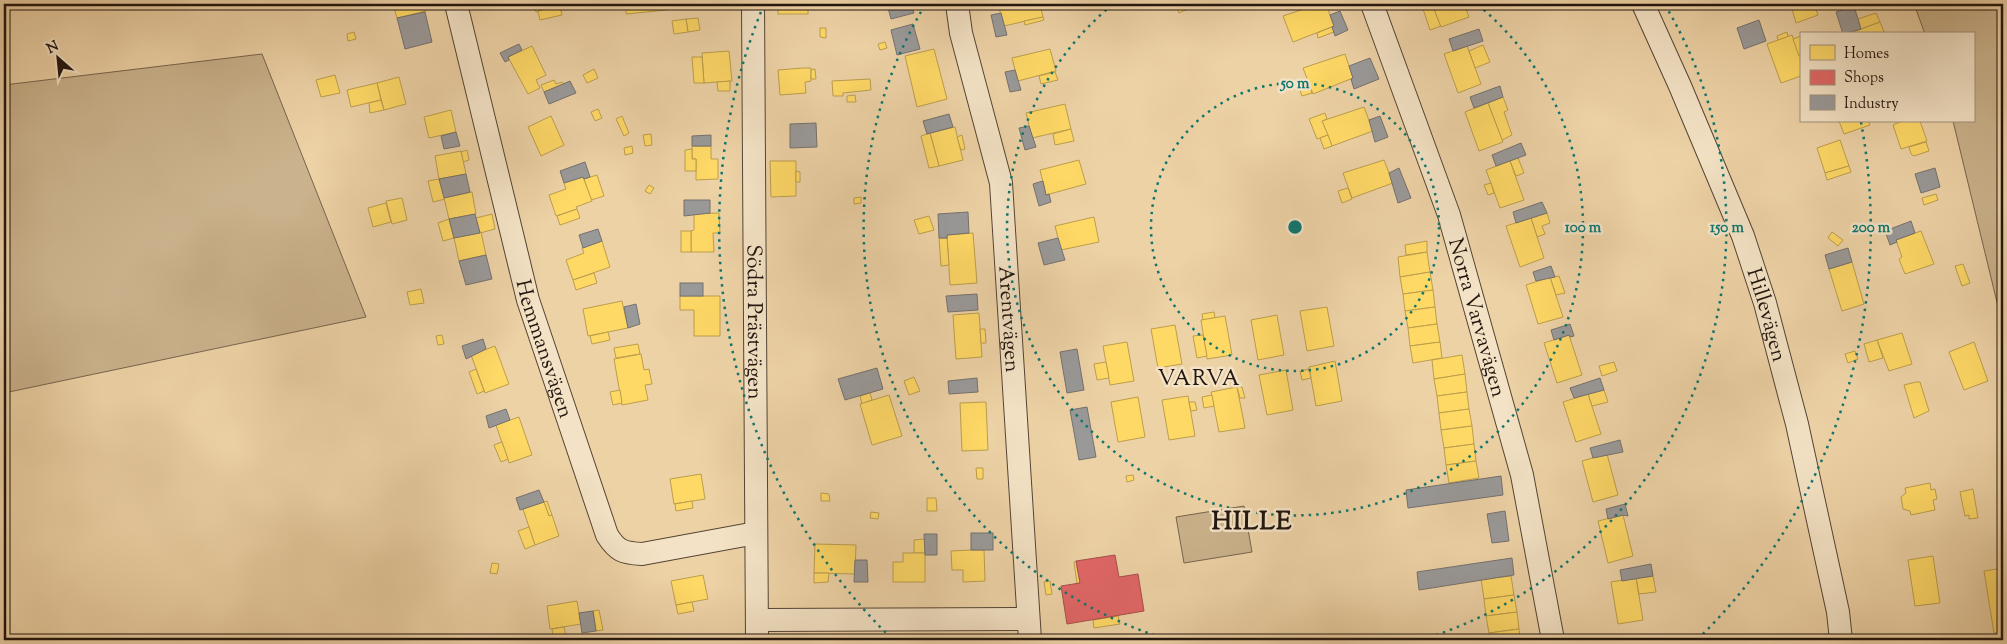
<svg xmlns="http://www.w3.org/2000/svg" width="2007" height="644" font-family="'Sorts Mill Goudy',serif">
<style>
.green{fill:#cab28c;stroke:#76644d}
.homes{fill:#ffd966;stroke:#bc9e4c}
.shops{fill:#e06666;stroke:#a74e4c}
.industry{fill:#999;stroke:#75716f}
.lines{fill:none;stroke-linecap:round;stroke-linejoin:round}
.minor-casing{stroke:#544434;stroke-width:24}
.minor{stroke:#f3e2c5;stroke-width:22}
.ring{fill:none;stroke:#0f766e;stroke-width:2.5;stroke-dasharray:2.5 5}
.labels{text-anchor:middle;stroke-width:5;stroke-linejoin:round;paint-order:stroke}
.street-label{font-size:21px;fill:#21150e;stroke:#f3e2c5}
.neighbourhood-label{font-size:22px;letter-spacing:1px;fill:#21150e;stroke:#f3e2c5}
.district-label{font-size:26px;font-weight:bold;letter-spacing:1px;fill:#21150e;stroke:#f3e2c5}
.centre{fill:#0f766e;stroke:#f3e2c5;stroke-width:2.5}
.ring-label{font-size:15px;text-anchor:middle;font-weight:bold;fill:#0f766e;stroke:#f3e2c5;stroke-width:5;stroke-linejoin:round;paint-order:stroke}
</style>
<rect width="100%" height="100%" fill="#edd2a6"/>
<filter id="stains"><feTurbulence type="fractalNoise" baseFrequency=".004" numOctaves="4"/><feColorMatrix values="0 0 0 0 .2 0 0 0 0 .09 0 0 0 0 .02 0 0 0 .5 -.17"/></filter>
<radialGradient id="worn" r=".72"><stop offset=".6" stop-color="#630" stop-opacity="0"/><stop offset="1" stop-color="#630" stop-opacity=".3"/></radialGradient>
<!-- green -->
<g class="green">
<path d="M1914,4H2003V327L1953,121H1973V34H1925Z"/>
<path d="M262,54L366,317L4,393V85Z"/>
<path d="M1244,506L1252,552L1184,563L1176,517Z"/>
</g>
<!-- homes -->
<g class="homes">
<path d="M393,4H424L426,11L397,18Z"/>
<path d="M534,4H559L560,6L536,12Z"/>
<path d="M626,4H667V10L626,14Z"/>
<rect x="778" y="4" width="30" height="10"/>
<path d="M998,4H1040L1043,17L1004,26Z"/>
<path d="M1176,4H1187L1188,9L1179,13Z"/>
<path d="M1319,4H1326L1334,26L1293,42L1283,16Z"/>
<path d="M1428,4H1432L1441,26L1430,30L1422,6Z"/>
<path d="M1432,4H1464L1469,17L1441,27Z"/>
<path d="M1808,4H1814L1818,15L1796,23L1792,9Z"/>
<path d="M560,6L562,15L540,20L538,11Z"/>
<path d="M1876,13L1880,22L1861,29L1858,19Z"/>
<path d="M1043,17L1044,20L1025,25L1024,21Z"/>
<path d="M698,18L700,30L688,32L686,19Z"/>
<path d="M686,19L688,32L674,34L672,21Z"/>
<path d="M1880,22L1885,34H1849L1861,29Z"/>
<path d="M1332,27L1334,32L1318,38L1317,33Z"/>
<path d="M820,28H826V38L820,37Z"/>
<path d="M354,32L356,39L348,41L347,34Z"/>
<path d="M1787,32L1788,37L1778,40L1777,36Z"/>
<path d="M1792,35L1801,59V76L1781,83L1767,44Z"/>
<path d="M1801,36V55L1799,56L1793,39Z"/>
<path d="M885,42L887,48L880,50L878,44Z"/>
<path d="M1483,45L1490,62L1475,68L1469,51Z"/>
<path d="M532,46L546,75L536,80L540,88L528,94L508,57Z"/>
<path d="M1467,46L1481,84L1458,93L1444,54Z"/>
<path d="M934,49L947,99L917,107L905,56Z"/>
<path d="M1050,49L1056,71L1018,81L1012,58Z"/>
<path d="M729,51L732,81L704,83L702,53Z"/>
<path d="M1345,54L1353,78L1313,94L1303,68Z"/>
<path d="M692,57H702L704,83H694Z"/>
<path d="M803,68H811V81L805,82L806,93L780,95L778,70Z"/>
<path d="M594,69L598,78L587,83L583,75Z"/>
<path d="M815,69L816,79H811V70Z"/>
<path d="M1055,72L1058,80L1041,84L1039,76Z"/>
<path d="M335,75L340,93L321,97L316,80Z"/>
<path d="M399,77L406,104L384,110L377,83Z"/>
<path d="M870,79L871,90L843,93V96H833L832,81Z"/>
<path d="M554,80L556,84L562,82L564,84L544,92L541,85Z"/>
<path d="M730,81V91H718L717,82Z"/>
<path d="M1308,81L1312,93L1302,96L1298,85Z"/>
<path d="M377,83L381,100L351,107L347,90Z"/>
<path d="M855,95L856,102H847V96Z"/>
<path d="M1503,97L1508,110L1504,112L1512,135L1502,140L1488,103Z"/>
<path d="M381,100L384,110L370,113L369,103Z"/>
<path d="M1488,103L1503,142L1479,151L1465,112Z"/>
<path d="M1065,104L1071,129L1032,138L1026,113Z"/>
<path d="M1364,107L1373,131L1332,146L1322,121Z"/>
<path d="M598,109L602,118L595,121L591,112Z"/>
<path d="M451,110L456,132L429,138L424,117Z"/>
<path d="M1325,113L1327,119L1322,121L1328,135L1317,139L1309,119Z"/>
<path d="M551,116L564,145L541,156L528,127Z"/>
<path d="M622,116L629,133L624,136L616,119Z"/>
<path d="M1839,121H1868L1870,125L1844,134Z"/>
<path d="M1902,121H1920L1927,141L1901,149L1893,125Z"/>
<path d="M955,127L963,160L939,166L930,133Z"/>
<path d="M1071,129L1074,141L1055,145L1053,134Z"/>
<path d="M930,133L939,166L929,168L921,136Z"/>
<path d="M651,134L652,145L645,146L643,135Z"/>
<path d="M962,135L965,149L961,150L957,137Z"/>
<path d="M1328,135L1332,146L1324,149L1320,138Z"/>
<path d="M1840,140L1849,166L1825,173L1817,148Z"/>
<path d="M1926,142L1929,151L1914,156L1911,154L1909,147Z"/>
<path d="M632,146L633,153L625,155L624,148Z"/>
<path d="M692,146H711V159H718V179L696,180V159H692Z"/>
<path d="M692,149V159H696V171H685V150Z"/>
<path d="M467,150L469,160L463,162L461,152Z"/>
<path d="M461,151L466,174L439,179L435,156Z"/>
<path d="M1518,158L1524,173L1516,176L1510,161Z"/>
<path d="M1079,160L1086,184L1046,195L1040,170Z"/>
<path d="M1384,160L1393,183L1352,198L1343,173Z"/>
<path d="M770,161H796V196L771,197Z"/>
<path d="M1510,161L1524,200L1500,208L1486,170Z"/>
<path d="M1849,166L1851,172L1827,180L1825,173Z"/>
<path d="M796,171L800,172V182H796Z"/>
<path d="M597,175L604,196L591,200L584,179Z"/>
<path d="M583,177L592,201L576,207L577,209L556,216L549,195L566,189L564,183Z"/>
<path d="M439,179L445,199L433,202L428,181Z"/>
<path d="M1491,183L1494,193L1488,195L1484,185Z"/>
<path d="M649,185L654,188L650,194L645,191Z"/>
<path d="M1348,188L1352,199L1342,203L1338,191Z"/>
<path d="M472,192L476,214L449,219L444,198Z"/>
<path d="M1936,194L1938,200L1924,205L1922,198Z"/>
<path d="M861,197V203L854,204V198Z"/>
<path d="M402,198L407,220L392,224L386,201Z"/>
<path d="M386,203L391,222L373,227L368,208Z"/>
<path d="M577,209L580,218L560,225L557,216Z"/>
<path d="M719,213L720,233H713L714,252H691V231L694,230V214Z"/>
<path d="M1547,213L1550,223L1542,226L1545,234L1537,237L1531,218Z"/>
<path d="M492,214L495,229L480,233L476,218Z"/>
<path d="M929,216L934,230L919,234L914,220Z"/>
<path d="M1094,217L1099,242L1061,250L1055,226Z"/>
<path d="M1531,218L1544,258L1520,267L1506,226Z"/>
<path d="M449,219L454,238L443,241L438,223Z"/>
<rect x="681" y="231" width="10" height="21"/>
<path d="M1921,231L1934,264L1905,274L1899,259L1902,257L1896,240Z"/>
<path d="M481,232L486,255L459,261L454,238Z"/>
<path d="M1832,232L1843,240L1838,246L1828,238Z"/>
<path d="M973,233L977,283L950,285L947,235Z"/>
<path d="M939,238H947L949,265L941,266Z"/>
<path d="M602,241L610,267L573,280L566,260L584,253L582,248Z"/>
<path d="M1427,241V252L1406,255L1405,245Z"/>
<path d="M1427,252L1430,272L1400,277L1398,257Z"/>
<path d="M1852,262L1864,304L1842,311L1829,269Z"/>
<path d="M1963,264L1970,283L1962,286L1955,266Z"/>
<path d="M1430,272L1433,290L1403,294L1400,277Z"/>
<path d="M594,273L597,283L576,290L573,280Z"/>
<path d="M1559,276L1565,293L1556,295L1550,278Z"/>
<path d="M1550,277L1563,317L1538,324L1526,285Z"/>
<path d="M421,289L424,303L410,305L407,292Z"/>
<path d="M1433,290L1435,307L1405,311L1403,294Z"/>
<path d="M680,296H720V336H694V310H680Z"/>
<path d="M622,301L628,328L588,336L583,309Z"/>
<path d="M1327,307L1334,346L1307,351L1300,311Z"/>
<path d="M1435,307L1437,324L1408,328L1405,311Z"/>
<path d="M1214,312L1215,318L1203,320L1202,314Z"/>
<path d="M979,313L982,357L956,359L953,315Z"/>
<path d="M1277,315L1284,355L1258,360L1251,320Z"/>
<path d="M1225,316L1232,355L1207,359L1201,320Z"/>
<path d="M1437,324L1440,342L1410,346L1408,328Z"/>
<path d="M1175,325L1182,364L1158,368L1151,329Z"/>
<path d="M980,329H985L986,343H981Z"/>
<path d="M608,332L610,340L592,344L590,336Z"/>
<path d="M1902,333L1912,364L1889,371L1877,340Z"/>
<path d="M442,335L444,344L438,345L436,336Z"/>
<path d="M1203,335L1207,356L1197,358L1193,336Z"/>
<path d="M1569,335L1582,375L1557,383L1544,343Z"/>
<path d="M1877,340L1883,358L1869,362L1864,344Z"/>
<path d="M1127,342L1134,381L1110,385L1103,346Z"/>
<path d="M1440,342L1442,358L1413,363L1410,346Z"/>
<path d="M1974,342L1988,381L1964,390L1949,352Z"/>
<path d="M638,344L640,354L616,358L614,348Z"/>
<path d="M495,346L509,384L485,393L471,355Z"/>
<path d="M1855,351L1858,359L1848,363L1845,354Z"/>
<path d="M641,354L644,370L649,369L652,384L645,385L648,400L622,405L614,359Z"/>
<path d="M1462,355L1465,374L1434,379L1432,360Z"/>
<path d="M1335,361L1342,401L1316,406L1309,367Z"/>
<path d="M1106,362L1109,378L1097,380L1094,364Z"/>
<path d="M1614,362L1617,371L1602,376L1599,366Z"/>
<path d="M476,369L484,391L477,394L469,372Z"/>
<path d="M1309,369L1311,378L1302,380L1300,371Z"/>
<path d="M1286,370L1293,410L1267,415L1259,375Z"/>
<path d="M1465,374L1467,392L1437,396L1434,379Z"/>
<path d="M914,377L920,391L909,395L904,381Z"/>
<path d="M1916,382H1920L1929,411L1914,418L1904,385Z"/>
<path d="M1237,387L1245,428L1219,432L1211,392Z"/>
<path d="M1237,387H1242L1245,398H1240Z"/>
<path d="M620,390L622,403L613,405L610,392Z"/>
<path d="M1604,390L1608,402L1592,406L1588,394Z"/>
<path d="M1467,392L1469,409L1439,413L1437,396Z"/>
<path d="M870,393L872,400L862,404L860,396Z"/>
<path d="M1588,394L1601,434L1576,442L1563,402Z"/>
<path d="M889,395L902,436L872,445L860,404Z"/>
<path d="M1212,395L1214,406L1204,408L1202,397Z"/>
<path d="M1188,396L1195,436L1169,440L1162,400Z"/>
<path d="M1138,397L1145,437L1118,442L1111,402Z"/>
<path d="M986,402L988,450L962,451L960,403Z"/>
<path d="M1189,402H1195L1197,410L1191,411Z"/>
<path d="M1469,409L1472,426L1441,430L1439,413Z"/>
<path d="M519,417L532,455L509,463L496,425Z"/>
<path d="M1472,426L1474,444L1444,448L1441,430Z"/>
<path d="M502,442L508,459L501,462L494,445Z"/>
<path d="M1474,444L1476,461L1446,465L1444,448Z"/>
<path d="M1607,454L1618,495L1593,502L1582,461Z"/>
<path d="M1476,461L1479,478L1449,483L1446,465Z"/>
<path d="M976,468H983V479H977Z"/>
<path d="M701,474L705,499L674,504L670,479Z"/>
<path d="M1133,475L1134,480L1127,482L1126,476Z"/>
<path d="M1930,483L1931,490L1935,489L1937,499L1933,500L1935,510L1911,515L1910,511L1903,509L1901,497L1906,493L1905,488Z"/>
<path d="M1973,489L1978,518L1969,519V515L1965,516L1960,492Z"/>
<path d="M821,493L829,494L830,501H821Z"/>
<path d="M927,498H936L937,511H927Z"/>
<path d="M547,501L552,515L549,516L544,502Z"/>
<path d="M692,501L693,508L676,511L675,504Z"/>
<path d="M544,502L549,516L552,515L559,536L535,545L523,509Z"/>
<path d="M871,512L879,513L878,519L870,518Z"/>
<path d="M1623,515L1633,556L1608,563L1598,521Z"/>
<path d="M529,527L535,545L525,549L518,531Z"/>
<path d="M925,539V553H914V540Z"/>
<path d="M815,544L856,545L855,574L814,573Z"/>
<path d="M971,550H984L985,581L963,582V570H952L951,551Z"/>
<path d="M903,553H925V582H893V562H903Z"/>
<path d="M1933,556L1940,603L1915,606L1908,560Z"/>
<path d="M1076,561L1080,583H1077L1074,562Z"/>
<path d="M492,563L499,564L497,574L490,573Z"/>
<path d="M2003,568V632L1994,633L1984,571Z"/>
<path d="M814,573H829L828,582L814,583Z"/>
<path d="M703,575L708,599L676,605L671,581Z"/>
<path d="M1511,576L1514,595L1484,599L1481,579Z"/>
<path d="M1653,576L1656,592L1639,594L1636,578Z"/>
<path d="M1636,578L1643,620L1618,624L1611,582Z"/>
<path d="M1050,581L1052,594L1046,595L1044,582Z"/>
<path d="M1514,595L1517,612L1486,616L1484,599Z"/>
<path d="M577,601L581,624L550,629L547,606Z"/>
<path d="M692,602L694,611L678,614L676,605Z"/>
<path d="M599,610L603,630L596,631L593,611Z"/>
<path d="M1517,612L1519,629L1489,633L1486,616Z"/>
<path d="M1118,616L1120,624L1094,628L1093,620Z"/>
<path d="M564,627L566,636L553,638L552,629Z"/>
<path d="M1519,629L1520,640H1490L1489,633Z"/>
<path d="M1989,636L1990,640H1963Z"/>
</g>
<!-- shops -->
<path class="shops" d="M1115,555L1119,577L1138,574L1144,611L1067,624L1061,586L1080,583L1076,561Z"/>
<!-- industry -->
<g class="industry">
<path d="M887,4H911L914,13L891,19Z"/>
<path d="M1854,6L1861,29L1843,34L1836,12Z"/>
<path d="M1340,11L1348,30L1335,36L1332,27L1334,26L1330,15Z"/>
<path d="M425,12L432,42L405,49L397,18Z"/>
<path d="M1001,13L1007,35L996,37L991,15Z"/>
<path d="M1759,20L1766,41L1744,49L1737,28Z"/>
<path d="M913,24L920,49L897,55L891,30Z"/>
<path d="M1479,29L1483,41L1453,51L1449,39Z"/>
<path d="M519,44L522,50L508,57L509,60L505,62L500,53Z"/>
<path d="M1370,58L1379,79L1354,89L1351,79L1353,78L1349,66Z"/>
<path d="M1015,70L1021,90L1010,92L1005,72Z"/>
<path d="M570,81L576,93L549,104L544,92Z"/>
<path d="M1500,86L1503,97L1474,108L1470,97Z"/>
<path d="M949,114L953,127L927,134L923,121Z"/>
<path d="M1380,116L1388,137L1375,142L1369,120Z"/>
<path d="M816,123L817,147L790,148V124Z"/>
<path d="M1029,126L1036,147L1025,150L1019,128Z"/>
<path d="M456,132L460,146L444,149L441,136Z"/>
<path d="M711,135V146H692V136Z"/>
<path d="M1521,143L1526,155L1496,166L1492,155Z"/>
<path d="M585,162L590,177L584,179L583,177L564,183L560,171Z"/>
<path d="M1399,168L1411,198L1398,203L1389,173Z"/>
<path d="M1935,168L1940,187L1921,193L1915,174Z"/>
<path d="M466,174L470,192L444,198L439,179Z"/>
<path d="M1043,181L1046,195L1049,194L1051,202L1039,206L1033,184Z"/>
<path d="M684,200H710V213L684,216Z"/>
<path d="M1542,202L1547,213L1516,223L1513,212Z"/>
<path d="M968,212L969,233L947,235V238H939L938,214Z"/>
<path d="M475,214L480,233L454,238L449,219Z"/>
<path d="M1911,221L1915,233L1896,240L1897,242L1890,245L1885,231Z"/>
<path d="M598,229L602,241L583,248L579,235Z"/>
<path d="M1058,238L1065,260L1044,265L1038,243Z"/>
<path d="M1848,248L1852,262L1829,269L1825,255Z"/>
<path d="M486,255L492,279L466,285L459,261Z"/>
<path d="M1551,266L1555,277L1536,281L1533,272Z"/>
<rect x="680" y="283" width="23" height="13"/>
<path d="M977,294L978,310L948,312L946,296Z"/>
<path d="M636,304L640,324L628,328L624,307Z"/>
<path d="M1570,324L1574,336L1570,337L1569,335L1554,340L1551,330Z"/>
<path d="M483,339L486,349L466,359L462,346Z"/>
<path d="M1077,349L1084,390L1067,393L1060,352Z"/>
<path d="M877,368L883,389L845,400L838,379Z"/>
<path d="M977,378L978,392L949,394L948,381Z"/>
<path d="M1600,378L1604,390L1574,398L1570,388Z"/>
<path d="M1087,407L1096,457L1079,460L1070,410Z"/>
<path d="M506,409L510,420L489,428L486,416Z"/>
<path d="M1620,440L1623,452L1593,458L1590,448Z"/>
<path d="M1501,476L1503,495L1408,508L1406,490Z"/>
<path d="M539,490L544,502L520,510L516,498Z"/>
<path d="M1625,504L1628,516L1623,515L1608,519L1606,509Z"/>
<path d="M1505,511L1509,541L1492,543L1487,514Z"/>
<rect x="971" y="533" width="22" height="17"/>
<path d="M924,534H937V555H925Z"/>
<path d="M1512,558L1514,575L1419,590L1417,572Z"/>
<path d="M855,560H867L868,582H854Z"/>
<path d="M1651,564L1653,576L1622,581L1620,570Z"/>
<path d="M593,611L596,631L582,633L579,613Z"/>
</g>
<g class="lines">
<!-- minor casing -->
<g class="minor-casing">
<g id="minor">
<path id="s1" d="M456,4L528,300L607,535C617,551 623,553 642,554L756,533"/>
<path id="s2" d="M753,4L757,640"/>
<path id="s3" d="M957,4L961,33L1001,183L1030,640"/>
<path id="s4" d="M1372,4L1449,215L1522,475L1553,640"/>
<path id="s5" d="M1643,4L1680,86L1743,236L1765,303L1797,424L1838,612L1841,640"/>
<path d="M757,620L1028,619"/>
</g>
</g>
<!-- minor -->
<use href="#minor" class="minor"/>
</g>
<!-- distance rings -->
<g class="ring">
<circle cx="1295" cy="227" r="144"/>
<path d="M1478 5A288 288 0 1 1 1112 5"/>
<path d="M1169 640A432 432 0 0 1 925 5M1665 5A432 432 0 0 1 1421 640"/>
<path d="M891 638A576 576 0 0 1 763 7M1861 122A576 576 0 0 1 1699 638"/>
</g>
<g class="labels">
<!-- street labels -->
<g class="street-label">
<text dy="7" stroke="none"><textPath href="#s5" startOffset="335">Hillevägen</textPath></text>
<text dy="7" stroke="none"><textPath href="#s4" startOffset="331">Norra Varvavägen</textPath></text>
<text dy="7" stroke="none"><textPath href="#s3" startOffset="321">Arentvägen</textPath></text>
<text dy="7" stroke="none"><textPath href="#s2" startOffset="318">Södra Prästvägen</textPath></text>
<text dy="7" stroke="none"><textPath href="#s1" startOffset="356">Hemmansvägen</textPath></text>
</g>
<!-- neighbourhood labels -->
<g class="neighbourhood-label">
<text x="1199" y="385">VARVA</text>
</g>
<!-- district labels -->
<g class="district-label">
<text x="1252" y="529">HILLE</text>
</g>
</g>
<circle cx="1295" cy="227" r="8" class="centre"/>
<g class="ring-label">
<text x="1295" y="88">50 m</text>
<text x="1583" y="232">100 m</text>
<text x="1727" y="232">150 m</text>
<text x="1871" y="232">200 m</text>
</g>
<!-- margin -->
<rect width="2007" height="644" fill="none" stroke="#edd2a6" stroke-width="20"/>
<rect x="5" y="5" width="1997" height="634" fill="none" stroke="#21150e" stroke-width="2.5"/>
<rect x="10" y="10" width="1987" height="624" fill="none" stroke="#21150e"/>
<!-- legend -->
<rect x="1800" y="32" width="175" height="90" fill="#f3e2c5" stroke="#9f907c"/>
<rect x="1810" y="45" width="25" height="15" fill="#ffd966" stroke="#9f907c"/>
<text x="1844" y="58" font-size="15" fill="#21150e">Homes</text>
<rect x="1810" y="70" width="25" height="15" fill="#e06666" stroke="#9f907c"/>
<text x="1844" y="82" font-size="15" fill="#21150e">Shops</text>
<rect x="1810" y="95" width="25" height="15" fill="#999999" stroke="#9f907c"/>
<text x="1844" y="108" font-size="15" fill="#21150e">Industry</text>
<!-- north arrow -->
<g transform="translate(58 58) rotate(333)" stroke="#f3e2c5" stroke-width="4" paint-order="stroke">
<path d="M0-4L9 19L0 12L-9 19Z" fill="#21150e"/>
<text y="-8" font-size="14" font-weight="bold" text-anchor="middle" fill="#21150e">N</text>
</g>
<rect width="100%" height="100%" filter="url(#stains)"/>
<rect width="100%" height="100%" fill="url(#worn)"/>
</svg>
